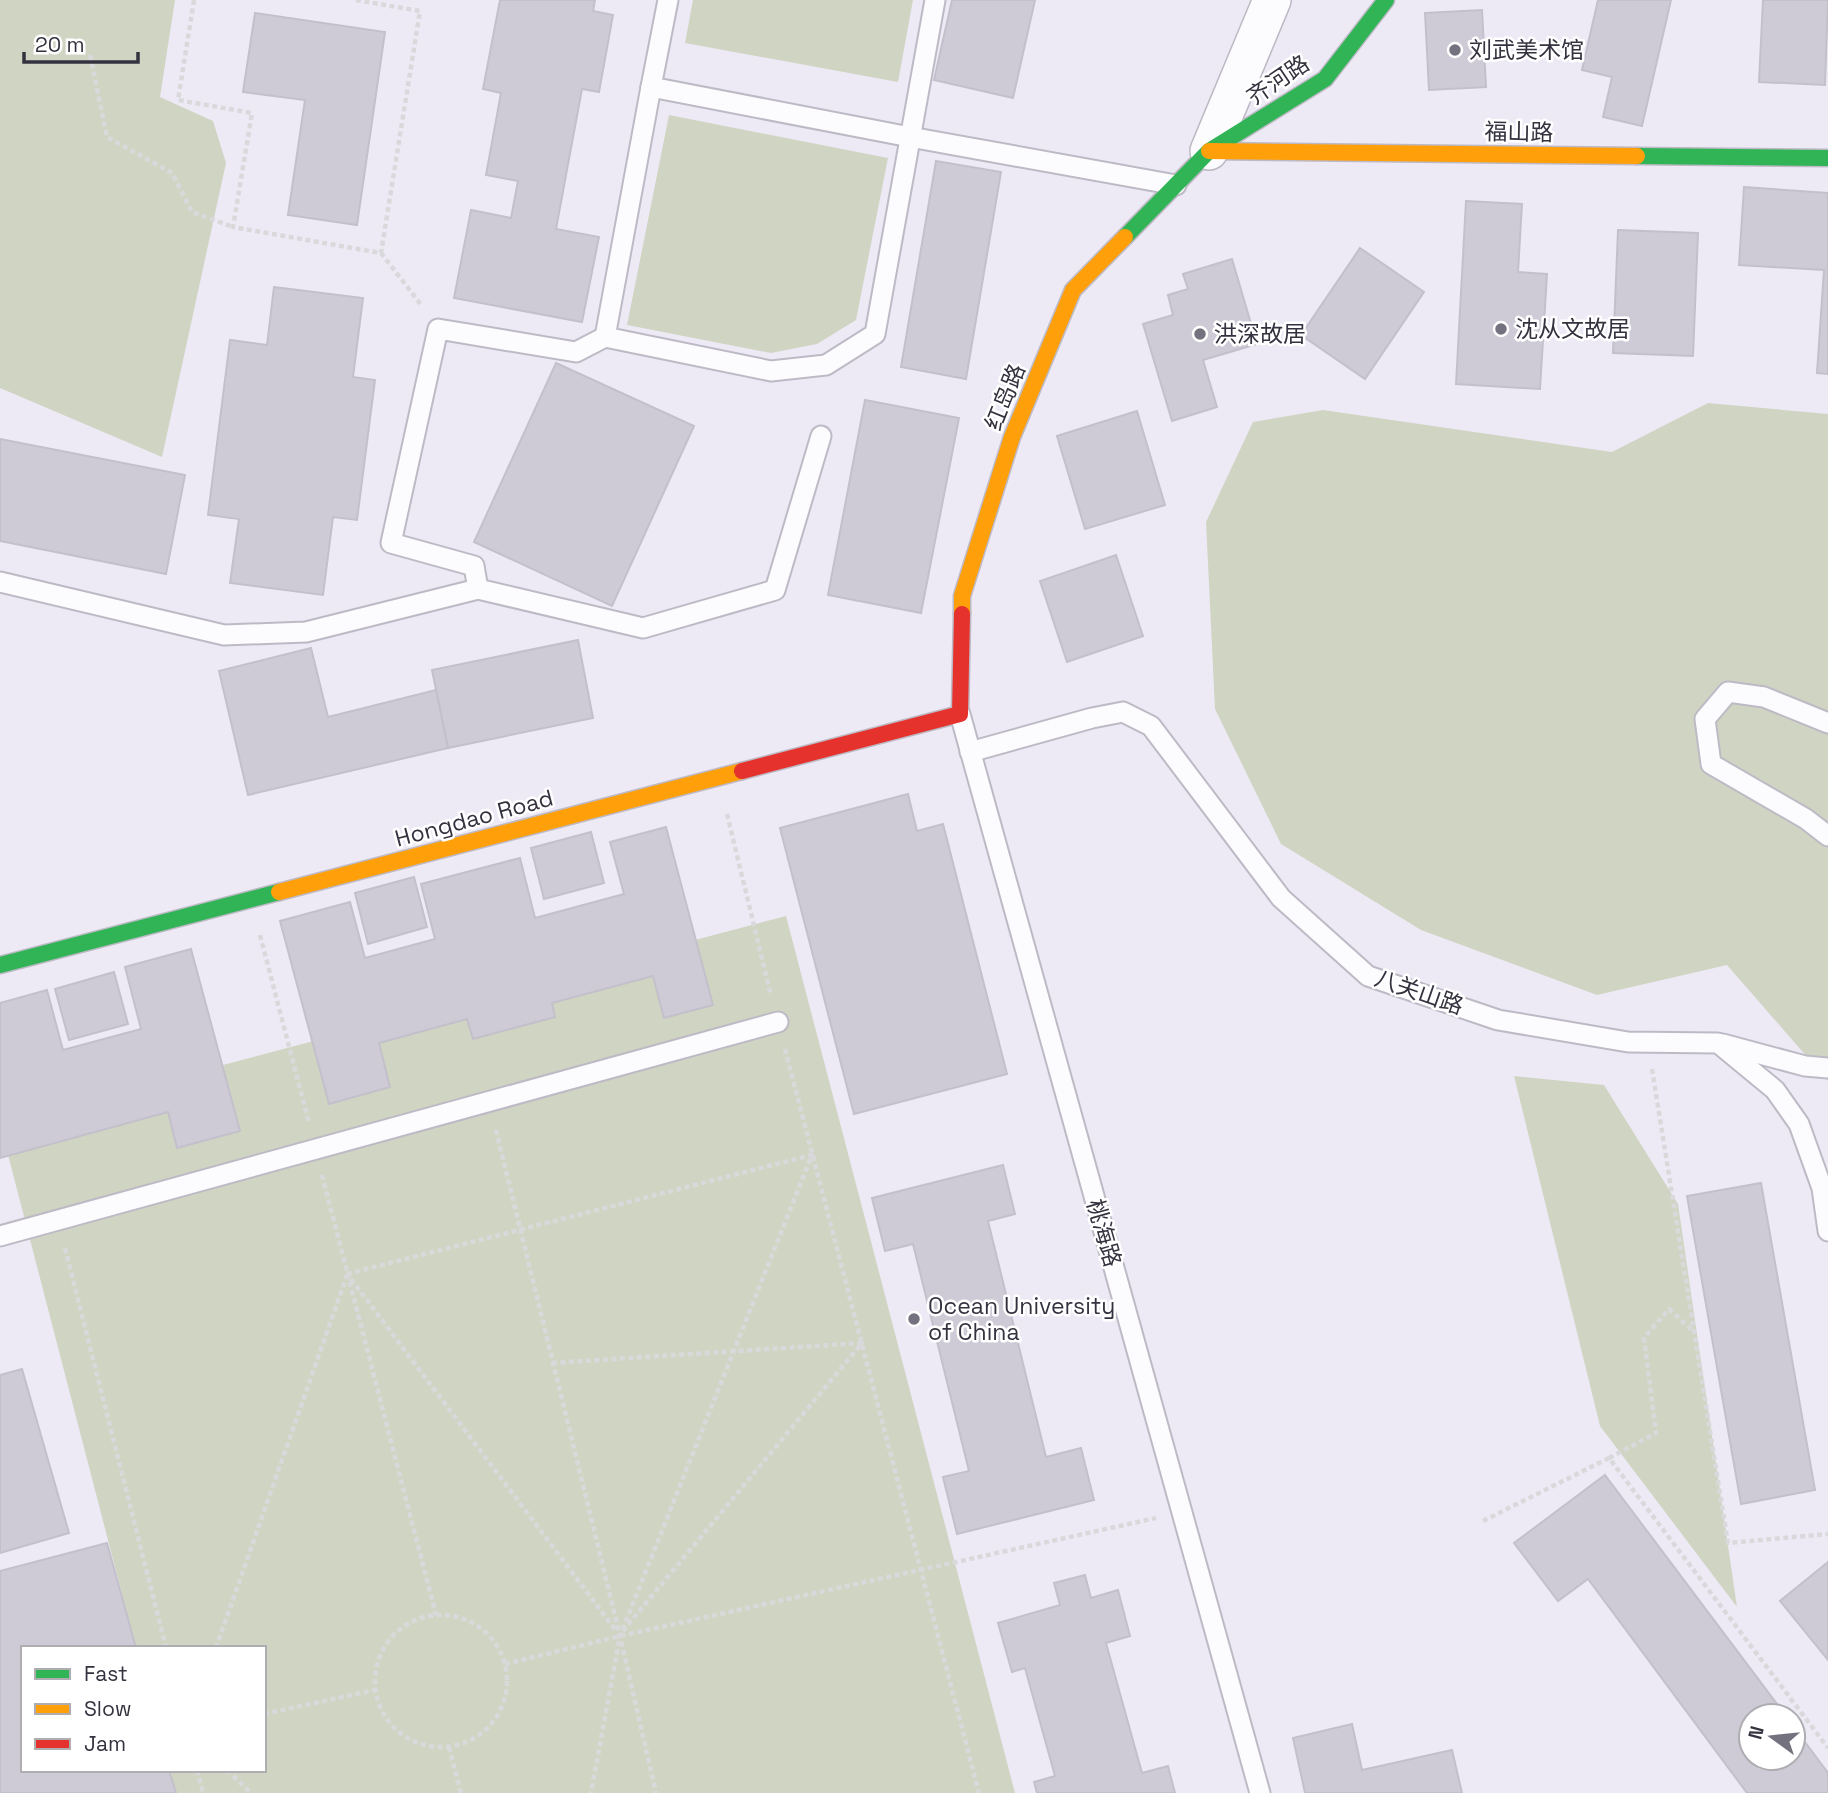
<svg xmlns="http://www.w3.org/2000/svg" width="1828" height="1793" font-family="'Space Grotesk','Noto Sans SC',sans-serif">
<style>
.green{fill:#d0d5c3}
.building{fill:#cecbd7;stroke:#c3c0cb;stroke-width:2}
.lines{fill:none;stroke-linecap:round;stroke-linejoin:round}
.lane-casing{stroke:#bdbac5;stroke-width:23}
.street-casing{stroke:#bdbac5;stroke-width:40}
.fast-casing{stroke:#bdbac5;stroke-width:19}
.slow-casing{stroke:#bdbac5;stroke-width:19}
.jam-casing{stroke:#bdbac5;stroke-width:19}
.path{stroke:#d9d9dc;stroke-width:4.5;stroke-dasharray:5 3.5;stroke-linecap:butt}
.lane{stroke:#fcfcfe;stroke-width:19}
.street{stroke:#fcfcfe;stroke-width:37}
.fast{stroke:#30b455;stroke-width:16}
.slow{stroke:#ff9f0a;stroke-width:16}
.jam{stroke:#e5322d;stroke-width:16}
.poi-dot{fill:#75727f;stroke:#fff;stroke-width:2.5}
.labels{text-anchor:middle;stroke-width:5;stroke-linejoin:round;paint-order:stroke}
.poi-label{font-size:23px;fill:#35323f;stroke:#fff;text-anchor:start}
.street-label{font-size:23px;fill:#35323f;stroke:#fff}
</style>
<rect width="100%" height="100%" fill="#edeaf6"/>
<!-- green -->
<g class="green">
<path d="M0,0H175L160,97L213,121L226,163L162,457L0,388Z"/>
<path d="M693,0H913L898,82L685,43Z"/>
<path d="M669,115L888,158L856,320L817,344L771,353L627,325Z"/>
<path d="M1708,403L1828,414V1081L1727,965L1597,995L1421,930L1281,844L1215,709L1206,522L1253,422L1323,410L1612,452Z"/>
<path d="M786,916L1015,1793H173L167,1770H264V1648H136L0,1124Z"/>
<path d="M1514,1076L1604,1085L1678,1204L1737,1607L1600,1426Z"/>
</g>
<!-- building -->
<g class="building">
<path d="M500,0H595L593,11L613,15L599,92L582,89L556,229L599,237L582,322L454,298L471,210L511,218L518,181L486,175L501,93L483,89Z"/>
<path d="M952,0H1035L1013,98L934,80Z"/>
<path d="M1598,0H1671L1642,126L1603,117L1612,77L1582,70Z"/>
<path d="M1763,0H1828L1825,85L1759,82Z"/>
<path d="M1482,10L1486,87L1429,90L1425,13Z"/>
<path d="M255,13L385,32L357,225L288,215L305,100L243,92Z"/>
<path d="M936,161L1001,172L966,379L901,367Z"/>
<path d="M1744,187L1828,193V374L1817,373L1824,270L1739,265Z"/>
<path d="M1466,201L1522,204L1518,272L1547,274L1540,389L1456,384Z"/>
<path d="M1618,230L1698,233L1693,356L1613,353Z"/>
<path d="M1360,248L1424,292L1365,379L1301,335Z"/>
<path d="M1232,259L1257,344L1203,360L1217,407L1172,421L1143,324L1173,315L1168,295L1188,289L1183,274Z"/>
<path d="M274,287L363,298L353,377L375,380L357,520L333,517L323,595L230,583L239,519L208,515L230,340L267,345Z"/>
<path d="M556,363L694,426L612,606L474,542Z"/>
<path d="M865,400L959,418L921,613L828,595Z"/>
<path d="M1137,411L1165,505L1085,529L1057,436Z"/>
<path d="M0,439L185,475L166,574L0,541Z"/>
<path d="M1116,555L1143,636L1067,662L1040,581Z"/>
<path d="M578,640L593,718L448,748L432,670Z"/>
<path d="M311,648L328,717L436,690L448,748L248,795L219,671Z"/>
<path d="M908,794L917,831L943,824L1007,1074L854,1114L780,828Z"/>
<path d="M666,827L713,1005L664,1018L653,976L552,1003L555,1017L473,1039L467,1019L379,1043L390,1087L329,1104L280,921L350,902L365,958L435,939L421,884L520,858L535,918L624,894L610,842Z"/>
<path d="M591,832L604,883L544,899L531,848Z"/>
<path d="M414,877L427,927L368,944L355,893Z"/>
<path d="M191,949L240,1131L177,1148L168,1112L0,1158V1003L47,990L63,1050L141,1029L125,967Z"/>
<path d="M114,972L128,1024L69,1040L55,989Z"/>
<path d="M1003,1165L1015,1214L988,1221L1046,1457L1081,1448L1094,1500L957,1534L943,1477L969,1471L913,1244L885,1251L872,1198Z"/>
<path d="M1761,1183L1815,1490L1741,1504L1687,1196Z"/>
<path d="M22,1369L69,1533L0,1553V1375Z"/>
<path d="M1605,1475L1786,1716H1751V1758H1793V1726L1828,1773V1793H1747L1588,1579L1558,1601L1514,1543Z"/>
<path d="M107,1543L136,1648H23V1770H169L176,1793H0V1571Z"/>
<path d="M1828,1562V1660L1780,1601Z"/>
<path d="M1085,1575L1091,1598L1118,1590L1130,1636L1106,1643L1142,1773L1168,1766L1175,1793H1037L1034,1782L1055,1776L1025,1668L1012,1672L998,1623L1060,1605L1054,1583Z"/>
<path d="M1352,1724L1362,1770L1452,1750L1462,1793H1305L1293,1738Z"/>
</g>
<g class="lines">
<!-- lane casing -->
<g class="lane-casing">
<g id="lane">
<path d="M668,0L651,87L910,137L1176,185"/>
<path d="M651,87L605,337L771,371L826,365L875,334L935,0"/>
<path d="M0,582L224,635L306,632L478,589L643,628L775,590L821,436"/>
<path d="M478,589L474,566L391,543L438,329L576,352L605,337"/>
<path d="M960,714L1260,1793"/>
<path d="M1828,723L1764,697L1728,692L1705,719L1711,764L1806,819L1828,836"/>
<path d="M970,752L1092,718L1123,712L1151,726L1281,898L1368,976L1498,1020L1628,1042L1718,1043L1775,1090L1799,1124L1822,1188L1828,1231"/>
<path d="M1723,1044L1805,1066L1828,1068"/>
<path d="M0,1236L778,1022"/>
</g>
</g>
<!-- street casing -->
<g class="street-casing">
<path id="street" d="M1209,151L1272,0"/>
</g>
<!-- fast casing -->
<g class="fast-casing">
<g id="fast">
<path d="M1637,156L1828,158"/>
<path d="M1125,237L1209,151L1325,79L1386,0"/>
<path d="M0,965L279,892"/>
</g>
</g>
<!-- slow casing -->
<g class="slow-casing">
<g id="slow">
<path d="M1209,151L1637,156"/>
<path d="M962,614V596L1012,437L1073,290L1125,237"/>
<path d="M279,892L742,771"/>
</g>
</g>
<!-- jam casing -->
<g class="jam-casing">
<path id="jam" d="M742,771L960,714L962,614"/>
</g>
<!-- path -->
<g class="path">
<path d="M194,0L178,100L252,113L233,227L381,253L422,306"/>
<path d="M356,0L420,11L381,253"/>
<path d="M90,55L107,137L172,173L192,212L233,227"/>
<path d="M727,814L771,996"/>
<path d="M260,935L309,1123"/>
<path d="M785,1049L979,1793"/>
<path d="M1652,1069L1728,1543L1828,1534"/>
<path d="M496,1130L620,1636L656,1793"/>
<path d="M322,1175L436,1615"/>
<path d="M65,1248L166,1648"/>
<path d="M347,1274L812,1155L620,1636L591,1793"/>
<path d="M351,1279L617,1632"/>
<path d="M552,1363L862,1343L622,1632"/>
<path d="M1609,1458L1656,1433L1644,1338L1669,1309L1693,1331"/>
<path d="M1483,1521L1609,1458L1828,1748"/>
<circle cx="441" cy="1681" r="66"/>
<path d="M216,1648L347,1275"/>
<path d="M505,1664L620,1636L1156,1518"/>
<path d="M264,1714L375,1690"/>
<path d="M449,1747L461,1793"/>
<path d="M197,1770L203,1793"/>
<path d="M227,1770L251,1793"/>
</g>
<!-- lane -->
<use href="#lane" class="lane"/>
<!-- street -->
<use href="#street" class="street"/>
<!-- fast -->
<use href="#fast" class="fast"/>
<!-- slow -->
<use href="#slow" class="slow"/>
<!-- jam -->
<use href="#jam" class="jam"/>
</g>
<!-- markers -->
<g class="poi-dot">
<circle cx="1455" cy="50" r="7"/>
<circle cx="1501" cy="329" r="7"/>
<circle cx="1200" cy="334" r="7"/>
<circle cx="914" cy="1319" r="7"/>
</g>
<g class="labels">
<!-- poi labels -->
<g class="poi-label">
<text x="1469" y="58">刘武美术馆</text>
<text x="1515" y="337">沈从文故居</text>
<text x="1214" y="342">洪深故居</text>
<text x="928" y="1314">Ocean University<tspan x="928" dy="26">of China</tspan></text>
</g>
<!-- street labels -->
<g class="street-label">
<text transform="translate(1278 80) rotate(-34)" y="8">齐河路</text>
<text transform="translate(1519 132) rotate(1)" y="8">福山路</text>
<text transform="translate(1005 397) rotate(-68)" y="8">红岛路</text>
<text transform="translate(474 818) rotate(-15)" y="8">Hongdao Road</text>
<text transform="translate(1419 992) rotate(19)" y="8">八关山路</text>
<text transform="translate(1104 1233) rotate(74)" y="8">桃海路</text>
</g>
</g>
<!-- legend -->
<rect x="21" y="1646" width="245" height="126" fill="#ffffff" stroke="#aeadb2" stroke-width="2"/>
<rect x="35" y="1669" width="35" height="10" fill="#30b455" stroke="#aeadb2" stroke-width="2"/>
<text x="84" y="1681" font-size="21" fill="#35323f">Fast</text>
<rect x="35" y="1704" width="35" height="10" fill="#ff9f0a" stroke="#aeadb2" stroke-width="2"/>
<text x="84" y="1716" font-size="21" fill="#35323f">Slow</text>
<rect x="35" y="1739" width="35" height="10" fill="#e5322d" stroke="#aeadb2" stroke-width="2"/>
<text x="84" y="1751" font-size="21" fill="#35323f">Jam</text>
<!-- north arrow -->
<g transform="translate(1772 1737) rotate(285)"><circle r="33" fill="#ffffff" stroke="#aeadb2" stroke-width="2"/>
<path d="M0-5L12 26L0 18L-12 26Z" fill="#75727f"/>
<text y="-10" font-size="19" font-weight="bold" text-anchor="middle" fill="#35323f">N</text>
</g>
<!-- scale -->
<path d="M24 52v10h114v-10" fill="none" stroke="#35323f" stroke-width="3.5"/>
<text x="35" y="52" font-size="21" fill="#35323f" stroke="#ffffff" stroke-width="5" paint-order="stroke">20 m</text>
</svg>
